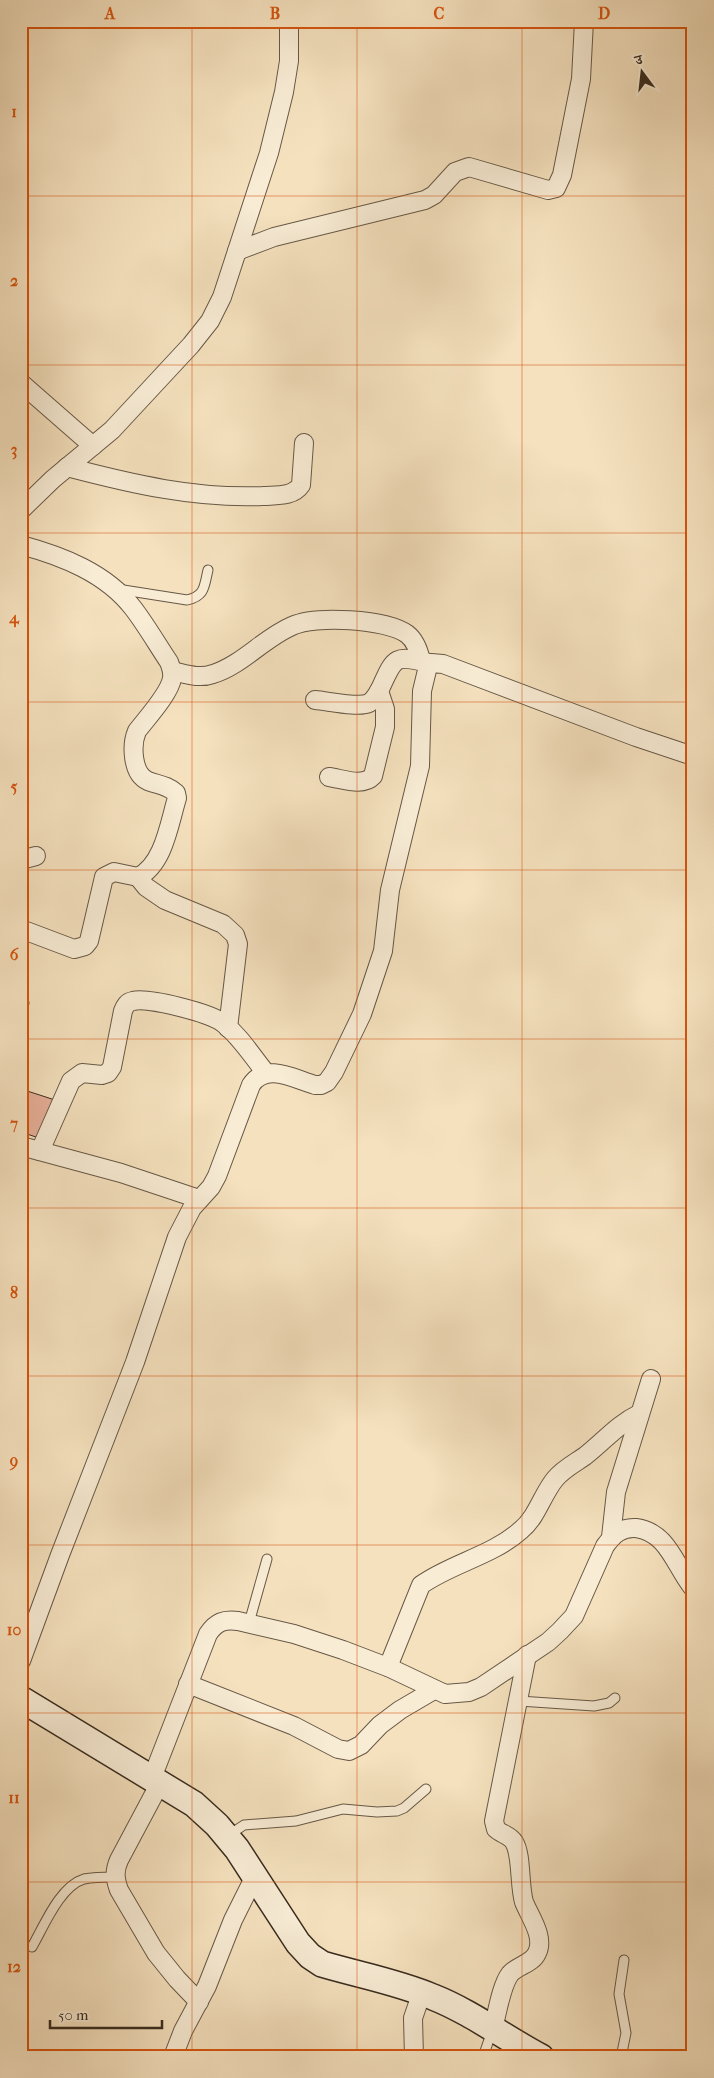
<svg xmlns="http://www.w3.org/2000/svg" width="714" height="2078" font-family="'IM FELL French Canon','Noto Serif Devanagari',serif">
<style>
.building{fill:#e8b099;stroke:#382b1e}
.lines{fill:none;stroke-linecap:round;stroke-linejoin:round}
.lane-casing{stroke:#675846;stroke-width:11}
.street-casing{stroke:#675846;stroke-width:20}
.secondary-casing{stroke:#382b1e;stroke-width:28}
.lane{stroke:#f8ecd5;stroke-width:9}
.street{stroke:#f8ecd5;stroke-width:18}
.secondary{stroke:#f8ecd5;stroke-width:25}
.grid{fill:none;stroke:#d6540e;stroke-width:1;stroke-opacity:0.55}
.neatline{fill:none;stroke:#d6540e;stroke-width:2}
.grid-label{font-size:16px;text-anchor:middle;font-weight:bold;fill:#d6540e}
</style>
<rect width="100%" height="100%" fill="#f5e1be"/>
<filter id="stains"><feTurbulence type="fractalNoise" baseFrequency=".004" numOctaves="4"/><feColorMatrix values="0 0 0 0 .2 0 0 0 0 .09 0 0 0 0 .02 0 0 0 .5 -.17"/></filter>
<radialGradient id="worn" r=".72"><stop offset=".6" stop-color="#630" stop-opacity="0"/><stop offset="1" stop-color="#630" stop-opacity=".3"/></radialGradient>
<!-- building -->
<path class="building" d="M21,1089L55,1100L42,1139L21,1132Z"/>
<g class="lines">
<!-- lane casing -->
<g class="lane-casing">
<g id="lane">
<path d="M117,589L187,600C205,596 204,587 208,570"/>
<path d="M21,1002L24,1003"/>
<path d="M249,1623L267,1559"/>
<path d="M519,1701L594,1706L609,1703L615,1698"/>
<path d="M229,1835L244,1825L296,1821L343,1809L377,1812L397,1811L404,1808L426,1789"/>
<path d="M32,1947C44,1926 60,1886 84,1879C94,1877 105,1877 115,1877"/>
<path d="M483,2057L492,2031"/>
<path d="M621,2057L626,2033L619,1994L624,1960"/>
</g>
</g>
<!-- street casing -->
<g class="street-casing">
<g id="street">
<path d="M237,251L274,237L425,200L434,195L455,172L469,167L548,190L556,188L562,175L581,79L584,21"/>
<path d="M21,383L93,446"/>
<path d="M67,467C132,484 196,499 263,496C276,495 293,497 301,485L304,443"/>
<path d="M21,510L53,479L112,430L191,345L210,321L222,297L269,153L284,92L289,61V21"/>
<path d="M21,545C62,556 106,573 133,608C146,625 157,644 169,662C171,667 173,672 172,678C170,693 147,718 137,731C131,745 132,774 148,781C159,785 167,785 176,793L177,798C169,824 164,864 138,877L114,872L104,877L89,941L85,946L74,949L21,929"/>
<path d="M172,671C186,674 199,679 213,674C242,665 264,638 292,626C315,615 386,619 407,634C416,641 419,651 421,661"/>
<path d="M315,700C328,701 359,708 369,703C374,700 378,693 381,687C395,656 395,655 429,663"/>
<path d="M329,777C343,779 363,787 373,776L385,727V709L379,691"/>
<path d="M21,860L36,856"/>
<path d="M138,877L146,887L165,900L223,924L235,935L238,944L228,1028"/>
<path d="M21,1146L121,1173L199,1199"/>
<path d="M40,1151L71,1081L82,1073L102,1075L108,1073L112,1067L123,1011C125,1006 127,1002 133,1001C148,997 210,1013 223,1023C240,1036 252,1056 266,1073"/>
<path d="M611,1537L616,1492L651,1379"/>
<path d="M21,1661L60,1555L135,1362L177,1237L192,1208L211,1187L217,1176L251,1085C266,1062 294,1079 315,1085H321L327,1082L334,1072L362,1014L383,951L390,890L420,766L422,691L428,666L431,663L443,664L636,737L693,756"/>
<path d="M388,1667L421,1585C452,1563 492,1556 521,1530C537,1517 542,1495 555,1479C563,1469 575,1463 585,1456C604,1441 618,1424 639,1414"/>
<path d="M188,1684L294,1726L338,1749L349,1751L361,1745L380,1725L400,1710L434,1690"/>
<path d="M152,1778L208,1634C216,1622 224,1619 238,1621L294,1634L343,1650L390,1668L445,1694L469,1692L481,1687L548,1642L560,1631L574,1616L605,1546C613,1535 621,1527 636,1528C668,1532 675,1566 693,1588"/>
<path d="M160,1783L119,1860C114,1871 115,1879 119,1890L156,1953L177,1979L199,2002"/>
<path d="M493,2029C497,2014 501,1986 510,1974C518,1965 532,1964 537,1953C545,1937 530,1917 524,1902C519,1885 522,1854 514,1842C510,1835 501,1834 496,1829L494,1821L527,1655"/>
<path d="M173,2057L183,2031L207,1986L233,1920L255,1876"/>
<path d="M414,2057L413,2018L422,1992"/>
</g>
</g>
<!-- secondary casing -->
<g class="secondary-casing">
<path id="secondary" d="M21,1699L194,1804L217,1825L237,1849L298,1943L310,1956L322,1964C359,1975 398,1982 433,1997C471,2012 505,2038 541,2057"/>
</g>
<!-- lane -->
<use href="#lane" class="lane"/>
<!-- street -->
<use href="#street" class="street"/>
<!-- secondary -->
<use href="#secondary" class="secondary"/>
</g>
<!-- grid -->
<path class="grid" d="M192,21V2057M357,21V2057M522,21V2057M21,196H693M21,365H693M21,533H693M21,702H693M21,870H693M21,1039H693M21,1208H693M21,1376H693M21,1545H693M21,1713H693M21,1882H693"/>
<!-- margin -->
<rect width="714" height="2078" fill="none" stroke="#f5e1be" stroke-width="55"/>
<!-- north arrow -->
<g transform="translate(642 72) rotate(345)" stroke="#f8ecd5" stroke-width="4" paint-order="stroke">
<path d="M0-4L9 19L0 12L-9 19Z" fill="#382b1e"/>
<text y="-8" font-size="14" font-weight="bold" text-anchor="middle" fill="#382b1e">उ</text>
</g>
<!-- scale -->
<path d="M50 2020v8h112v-8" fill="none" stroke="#382b1e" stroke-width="2.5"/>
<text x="58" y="2020" font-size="15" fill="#382b1e" stroke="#f8ecd5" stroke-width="4" paint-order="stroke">50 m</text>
<rect x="28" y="28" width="658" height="2022" class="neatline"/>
<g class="grid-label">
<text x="110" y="19">A</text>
<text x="275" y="19">B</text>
<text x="439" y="19">C</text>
<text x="604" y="19">D</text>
<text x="14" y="117">1</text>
<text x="14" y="286">2</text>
<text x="14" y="455">3</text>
<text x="14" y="623">4</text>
<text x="14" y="792">5</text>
<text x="14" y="960">6</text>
<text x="14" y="1129">7</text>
<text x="14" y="1298">8</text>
<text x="14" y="1466">9</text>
<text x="14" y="1635">10</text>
<text x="14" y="1803">11</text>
<text x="14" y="1972">12</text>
</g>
<rect width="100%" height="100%" filter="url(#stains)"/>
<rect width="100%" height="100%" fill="url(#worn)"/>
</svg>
